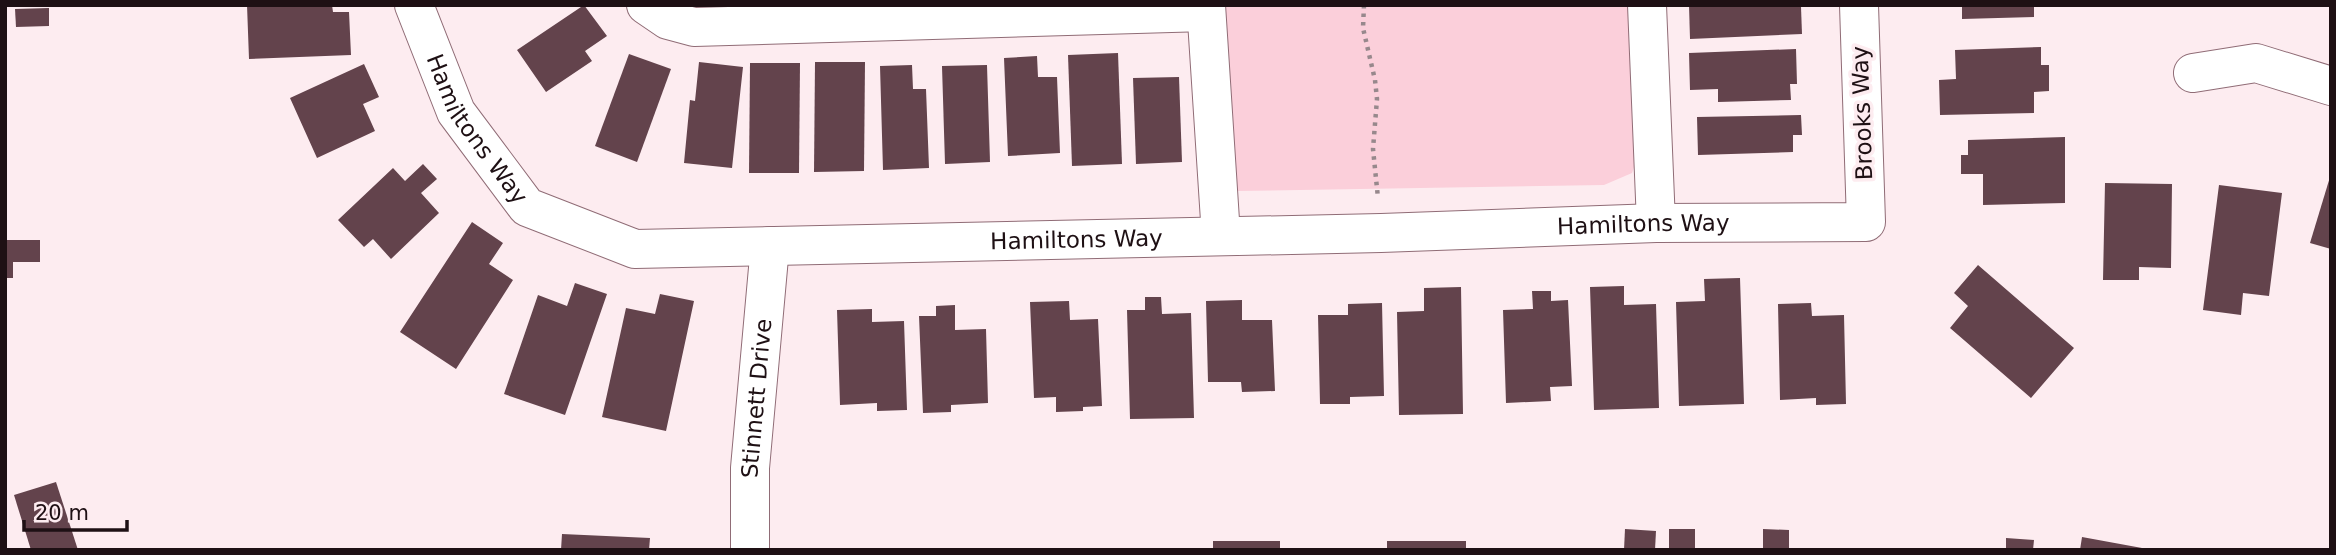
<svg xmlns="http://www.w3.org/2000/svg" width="2336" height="555" font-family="'DejaVu Sans',sans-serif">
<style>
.green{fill:#fbcfda}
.building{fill:#63434c}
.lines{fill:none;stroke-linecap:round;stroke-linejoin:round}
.minor-casing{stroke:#906c76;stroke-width:40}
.path{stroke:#97888c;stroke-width:4.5;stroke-dasharray:3.5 5;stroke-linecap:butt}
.minor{stroke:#fff;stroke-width:38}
.labels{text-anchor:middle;stroke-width:7;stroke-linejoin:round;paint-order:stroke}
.street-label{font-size:23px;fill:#1e1014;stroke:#fdecf0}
</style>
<rect width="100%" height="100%" fill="#fdecf0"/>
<!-- green -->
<path class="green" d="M1220,5H1634L1639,153L1632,173L1604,185L1237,191Z"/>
<!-- building -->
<g class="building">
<path d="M247,5H332L333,12H349L351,55L249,59Z"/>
<path d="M584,5L607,36L585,51L592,61L546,92L517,50Z"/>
<path d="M1689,5H1795L1801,7L1802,34L1690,39Z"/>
<path d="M1962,5H2034V17L1962,19Z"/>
<path d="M49,8V26L16,27L15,9Z"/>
<path d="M2041,47V65H2049V91L2034,92V113L1940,115L1939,80L1956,79L1955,50Z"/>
<path d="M1796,49L1797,84H1790L1791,100L1718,102V89L1690,90L1689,53Z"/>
<path d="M1118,53L1122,164L1072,166L1068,55Z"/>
<path d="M629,54L671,69L637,162L595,146Z"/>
<path d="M1037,56L1038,77H1057L1060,153L1008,156L1004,58Z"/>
<path d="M699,62L743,67L732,168L684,163L690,100L695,101Z"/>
<path d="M815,62H865L864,171L814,172Z"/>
<path d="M750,63H800L799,173H749Z"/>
<path d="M364,64L379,97L363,104L375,131L317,158L290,98Z"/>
<path d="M912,65L913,89H926L929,168L883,170L880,66Z"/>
<path d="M987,65L990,162L945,164L942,66Z"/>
<path d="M1179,77L1182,162L1136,164L1133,78Z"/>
<path d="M1801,115L1802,135H1793V152L1698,155L1697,117Z"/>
<path d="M2065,137V203L1983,205V174H1961V155H1968V140Z"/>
<path d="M423,164L437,179L421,193L439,213L391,259L373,239L364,247L338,220L393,168L405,181Z"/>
<path d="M2330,177H2331V249L2310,243Z"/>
<path d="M2105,183L2172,184L2171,268L2139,267V280H2103Z"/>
<path d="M2219,185L2282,193L2269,296L2243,293L2241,315L2203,310Z"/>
<path d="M472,222L503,243L489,264L513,280L456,369L400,332Z"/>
<path d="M5,240H40V262H13V278H5Z"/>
<path d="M1978,265L2074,348L2031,398L1950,328L1968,306L1954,293Z"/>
<path d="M1740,278L1744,404L1679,406L1676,302L1705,301L1704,279Z"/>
<path d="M575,283L607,294L565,415L504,394L538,295L567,306Z"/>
<path d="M1624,286V305L1656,304L1659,408L1594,410L1590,287Z"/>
<path d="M1461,287L1463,414L1399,415L1397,312L1424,311V288Z"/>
<path d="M1532,291H1551V301L1568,300L1572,386L1550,387L1551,401L1506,403L1503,310L1533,309Z"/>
<path d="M660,294L694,301L666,431L602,417L626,308L655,314Z"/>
<path d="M1145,297H1161L1162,314L1191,313L1194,418L1130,419L1127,310H1145Z"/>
<path d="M1242,300V320H1272L1275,391L1242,392L1241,382H1208L1206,301Z"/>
<path d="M1069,301L1070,320L1098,319L1102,406L1083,407V411L1056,412V397L1034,398L1030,302Z"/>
<path d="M1382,303L1384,396L1350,397V404H1320L1318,315H1348V304Z"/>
<path d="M1811,303L1812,316L1844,315L1846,404L1816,405V398L1780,400L1778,304Z"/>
<path d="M955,305V330L986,329L988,403L951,405V412L923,413L919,316H936V306Z"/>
<path d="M872,309V322L904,321L907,410L877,411V403L840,405L837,310Z"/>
<path d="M56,482L78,550H31L14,495Z"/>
<path d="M1625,529L1656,531L1655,550H1624Z"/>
<rect x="1669" y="529" width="26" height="21"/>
<path d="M1763,529L1789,530V550H1763Z"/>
<path d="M562,534L650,538L649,550H561Z"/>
<path d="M2082,537L2142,548V550H2080Z"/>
<path d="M2006,538L2034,540L2033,550H2006Z"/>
<rect x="1213" y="541" width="67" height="9"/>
<rect x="1387" y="541" width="79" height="9"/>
</g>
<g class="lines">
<!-- minor casing -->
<g class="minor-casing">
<g id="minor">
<path id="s1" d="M414,5L456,112L527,207L635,249L1381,233L1656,223L1866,222L1859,5"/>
<path d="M646,5L668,20L694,27L1206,12"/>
<path d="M1206,5L1221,236"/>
<path d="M1647,5L1656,223"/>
<path d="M2193,73L2256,63L2331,86"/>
<path id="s2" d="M750,550V468L770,246"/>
</g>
</g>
<!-- path -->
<path class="path" d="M1364,5L1363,28L1375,80L1377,99L1373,149L1378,198"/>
<!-- minor -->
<use href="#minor" class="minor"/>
</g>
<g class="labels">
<!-- street labels -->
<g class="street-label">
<text transform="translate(1862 113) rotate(-92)" y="8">Brooks Way</text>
<text dy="8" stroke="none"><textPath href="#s1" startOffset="140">Hamiltons Way</textPath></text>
<text dy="8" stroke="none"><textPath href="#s1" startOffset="1358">Hamiltons Way</textPath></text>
<text dy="8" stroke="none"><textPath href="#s1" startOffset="791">Hamiltons Way</textPath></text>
<text dy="8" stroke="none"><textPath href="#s2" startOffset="152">Stinnett Drive</textPath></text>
</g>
</g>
<!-- border -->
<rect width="2336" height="555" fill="none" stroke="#1e1014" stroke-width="14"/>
<!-- scale -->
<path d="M24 520v10h103v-10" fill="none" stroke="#1e1014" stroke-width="3.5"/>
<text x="35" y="520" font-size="21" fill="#1e1014" stroke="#fdecf0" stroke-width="5" paint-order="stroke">20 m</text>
</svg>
